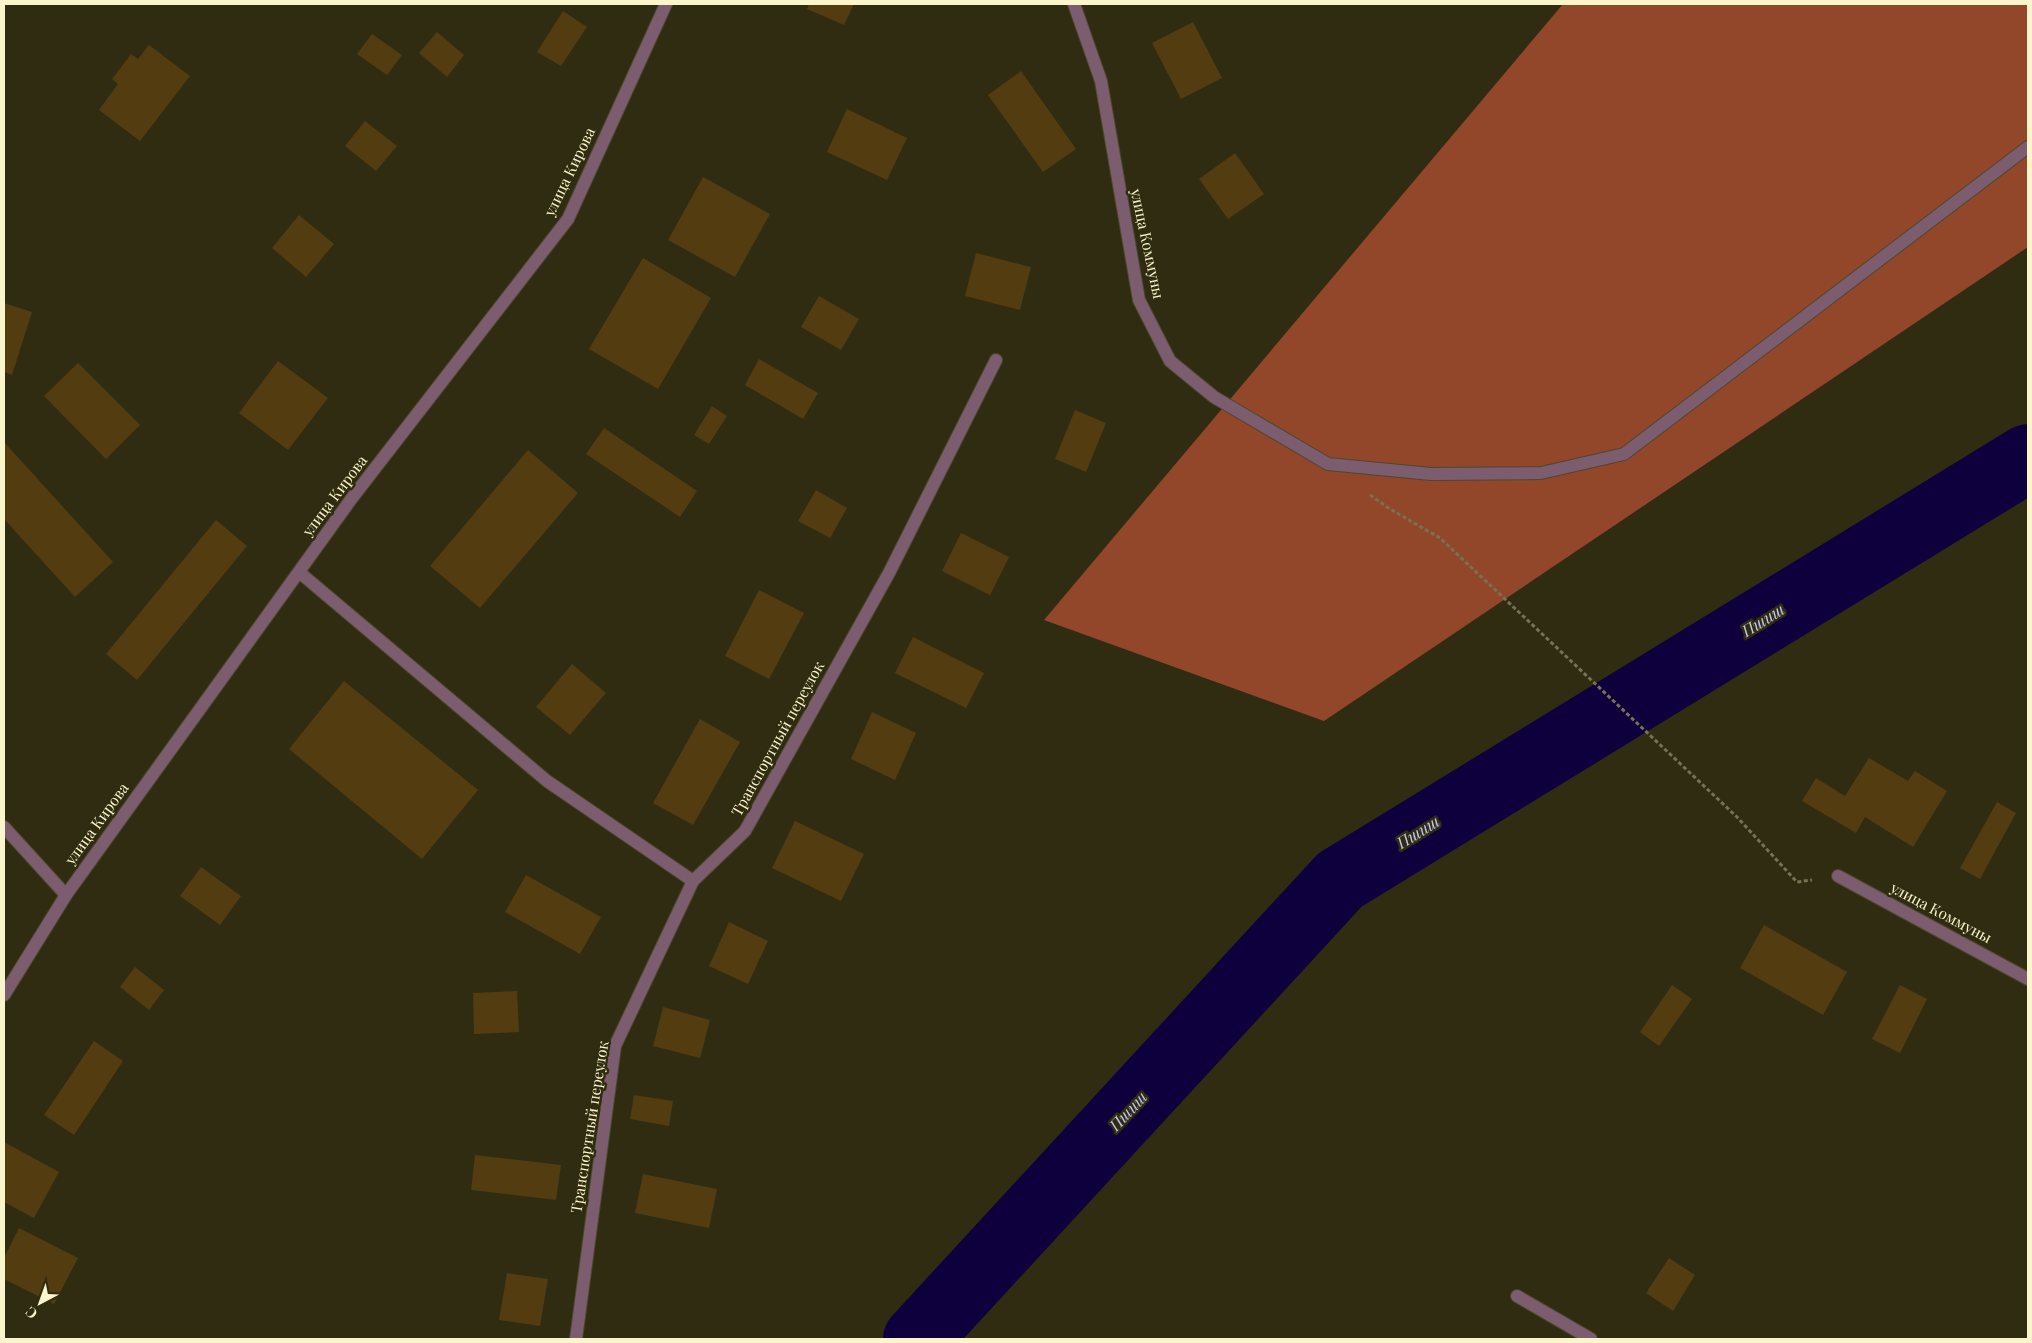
<svg xmlns="http://www.w3.org/2000/svg" width="2032" height="1343" font-family="'Playfair Display',serif">
<style>
.forest{fill:#93472a}
.lines{fill:none;stroke-linecap:round;stroke-linejoin:round}
.river{stroke:#0e003d;stroke-width:68}
.building{fill:#523c10}
.minor-casing{stroke:#4c482b;stroke-width:14}
.path{stroke:#767252;stroke-width:3;stroke-dasharray:4 2.5;stroke-linecap:butt}
.minor{stroke:#7c5d70;stroke-width:12}
.labels{text-anchor:middle;stroke-width:5;stroke-linejoin:round;paint-order:stroke}
.street-label{font-size:15px;fill:#fbf5cc;stroke:#302c11}
.water-label{font-size:16px;font-style:italic;fill:#c3c7ef;stroke:#302c11}
</style>
<rect width="100%" height="100%" fill="#302c11"/>
<!-- forest -->
<path class="forest" d="M1563,4H2028V247L1324,721L1044,620Z"/>
<g class="lines">
<!-- river -->
<path class="river" d="M917,1339L1340,880L2028,458"/>
</g>
<!-- building -->
<g class="building">
<path d="M809,4H854L844,25L807,9Z"/>
<path d="M563,11L587,27L561,66L537,52Z"/>
<path d="M1193,22L1222,78L1181,99L1152,43Z"/>
<path d="M437,32L464,55L447,77L419,53Z"/>
<path d="M372,34L402,55L387,75L357,54Z"/>
<path d="M149,45L190,76L140,141L99,110L118,84L112,79L131,54L138,59Z"/>
<path d="M1021,71L1076,149L1043,172L988,95Z"/>
<path d="M847,109L907,138L887,180L827,152Z"/>
<path d="M365,121L397,146L376,171L345,146Z"/>
<path d="M1235,153L1264,194L1228,219L1199,179Z"/>
<path d="M703,177L770,214L735,277L668,240Z"/>
<path d="M299,215L334,244L306,277L272,248Z"/>
<path d="M976,253L1031,267L1020,310L965,296Z"/>
<path d="M643,258L711,298L658,389L589,349Z"/>
<path d="M819,296L859,319L841,350L801,327Z"/>
<path d="M4,303L32,312L12,375L4,372Z"/>
<path d="M759,359L818,393L803,419L745,385Z"/>
<path d="M278,361L328,398L288,450L239,413Z"/>
<path d="M78,363L140,425L106,459L44,396Z"/>
<path d="M712,406L727,416L709,444L694,435Z"/>
<path d="M1075,410L1106,423L1086,472L1055,459Z"/>
<path d="M604,428L697,491L680,517L586,454Z"/>
<path d="M4,442L113,562L75,597L4,519Z"/>
<path d="M528,450L578,493L480,608L430,566Z"/>
<path d="M816,490L847,508L830,538L798,521Z"/>
<path d="M216,520L247,546L137,680L106,654Z"/>
<path d="M961,533L1009,557L990,595L942,571Z"/>
<path d="M759,590L804,613L769,679L725,656Z"/>
<path d="M913,637L984,673L966,708L895,673Z"/>
<path d="M572,664L606,693L570,735L536,707Z"/>
<path d="M344,681L478,790L422,859L289,749Z"/>
<path d="M872,712L916,733L895,780L851,759Z"/>
<path d="M700,719L740,742L693,825L653,803Z"/>
<path d="M1869,758L1908,781L1915,771L1947,791L1913,847L1865,817L1856,833L1802,801L1816,778L1845,796Z"/>
<path d="M1997,802L2016,813L1980,879L1960,868Z"/>
<path d="M795,821L864,854L841,901L772,868Z"/>
<path d="M201,867L241,896L220,925L180,896Z"/>
<path d="M526,875L601,917L580,954L505,912Z"/>
<path d="M729,922L768,941L748,984L709,966Z"/>
<path d="M1764,925L1847,972L1823,1015L1740,968Z"/>
<path d="M135,967L164,990L149,1010L120,987Z"/>
<path d="M1672,985L1692,999L1659,1046L1640,1032Z"/>
<path d="M1900,985L1927,999L1900,1053L1872,1039Z"/>
<path d="M517,991L519,1032L474,1034L473,993Z"/>
<path d="M663,1007L710,1020L700,1058L653,1046Z"/>
<path d="M94,1041L123,1061L74,1135L44,1115Z"/>
<path d="M634,1095L673,1101L669,1126L630,1119Z"/>
<path d="M4,1142L59,1172L34,1218L4,1202Z"/>
<path d="M475,1155L561,1165L556,1200L471,1190Z"/>
<path d="M643,1174L717,1189L709,1228L635,1213Z"/>
<path d="M19,1228L78,1258L54,1304L4,1279V1258Z"/>
<path d="M1669,1258L1695,1275L1673,1311L1646,1293Z"/>
<path d="M507,1273L548,1279L540,1326L499,1320Z"/>
</g>
<g class="lines">
<!-- minor casing -->
<g class="minor-casing">
<g id="minor">
<path d="M1074,4L1101,81L1139,300L1170,361L1214,397L1328,464L1431,474L1541,473L1624,454L2028,147"/>
<path d="M299,572L547,781L693,881"/>
<path d="M4,827L66,895"/>
<path d="M1838,876L2028,979"/>
<path d="M4,995L66,895L352,498L568,219L666,4"/>
<path d="M1517,1296L1591,1339"/>
<path d="M576,1339L615,1046L693,881L745,831L889,573L996,360"/>
</g>
</g>
<!-- path -->
<path class="path" d="M1370,495L1390,509L1440,538L1737,817L1797,882L1812,880"/>
<!-- minor -->
<use href="#minor" class="minor"/>
</g>
<g class="labels">
<!-- street labels -->
<g class="street-label">
<text transform="translate(570 172) rotate(-64)" y="5">улица Кирова</text>
<text transform="translate(1147 244) rotate(78)" y="5">улица Коммуны</text>
<text transform="translate(335 496) rotate(-53)" y="5">улица Кирова</text>
<text transform="translate(778 739) rotate(-61)" y="5">Транспортный переулок</text>
<text transform="translate(97 824) rotate(-54)" y="5">улица Кирова</text>
<text transform="translate(1941 913) rotate(28)" y="5">улица Коммуны</text>
<text transform="translate(590 1127) rotate(-81)" y="5">Транспортный переулок</text>
</g>
<!-- water labels -->
<g class="water-label">
<text transform="translate(1763 620) rotate(-32)" y="6">Пшиш</text>
<text transform="translate(1418 832) rotate(-32)" y="6">Пшиш</text>
<text transform="translate(1128 1111) rotate(-47)" y="6">Пшиш</text>
</g>
</g>
<!-- border -->
<rect width="2032" height="1343" fill="none" stroke="#fbf5cc" stroke-width="10"/>
<!-- north arrow -->
<g transform="translate(40 1303) rotate(221)" stroke="#302c11" stroke-width="4" paint-order="stroke">
<path d="M0-4L9 19L0 12L-9 19Z" fill="#fbf5cc"/>
<text y="-8" font-size="14" font-weight="bold" text-anchor="middle" fill="#fbf5cc">С</text>
</g>
</svg>
